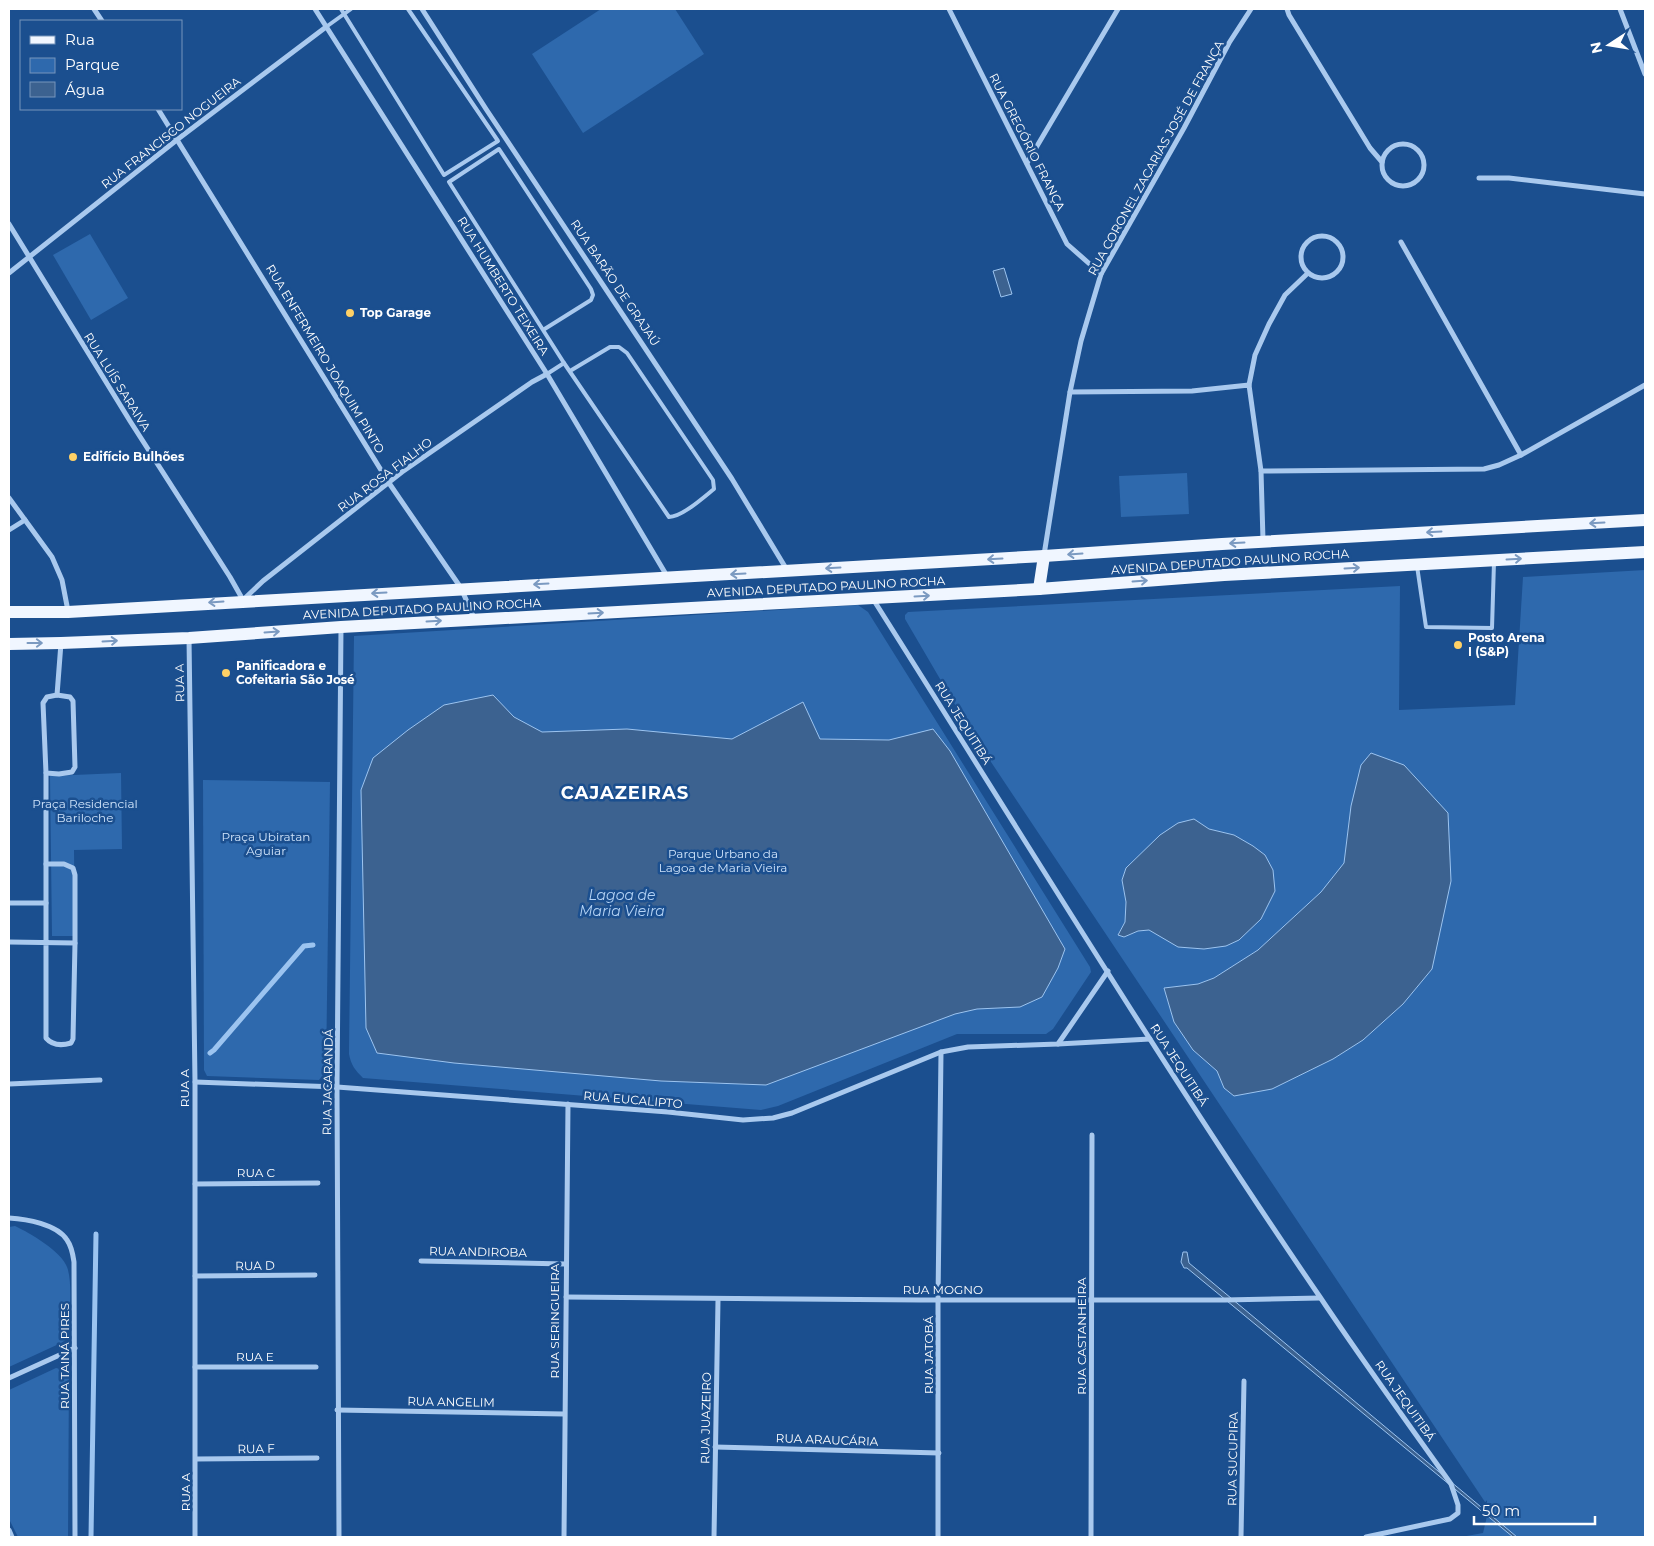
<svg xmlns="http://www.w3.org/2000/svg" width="1654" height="1546" font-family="Montserrat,sans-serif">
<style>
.green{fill:#2e69ad;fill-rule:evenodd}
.water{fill:#3c6290;stroke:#9cc4f0}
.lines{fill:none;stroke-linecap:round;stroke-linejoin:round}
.stream{stroke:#9cc4f0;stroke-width:5}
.lane{stroke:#a9c9ee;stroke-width:4}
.street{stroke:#a9c9ee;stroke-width:5}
.primary{stroke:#f0f6ff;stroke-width:12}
.oneway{stroke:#7b9ac1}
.poi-dot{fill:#ffd166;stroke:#1b4f8f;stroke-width:2}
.labels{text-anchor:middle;stroke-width:5;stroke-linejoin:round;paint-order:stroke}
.street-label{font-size:12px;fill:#fff;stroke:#1b4f8f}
.poi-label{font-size:12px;font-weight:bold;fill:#fff;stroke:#1b4f8f;text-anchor:start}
.park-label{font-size:12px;fill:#cfe3fa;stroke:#1b4f8f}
.water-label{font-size:14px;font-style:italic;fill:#b5d3f5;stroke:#1b4f8f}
.district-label{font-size:18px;font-weight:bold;letter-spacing:1px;fill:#fff;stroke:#1b4f8f}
</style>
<rect width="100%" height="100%" fill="#1b4f8f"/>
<!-- green -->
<g class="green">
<path d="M601,9H675L704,54L583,133L532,54Z"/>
<path d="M90,234L128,298L91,320L53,255Z"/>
<path d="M1187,473L1189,514L1121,517L1119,476Z"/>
<path d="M1645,570V1537H1461L1483,1533L1489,1508L971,732L905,619V615L908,612L1400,586L1399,710L1515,705L1523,577ZM1351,806L1432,969L1403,1004L1363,1040L1333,1059L1272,1089L1224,1088L1217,1071L1193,1050L1174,1022L1164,988L1198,984L1214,978L1258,950L1321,892L1344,864ZM1194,819L1209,829L1234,835L1253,846L1265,855L1273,870L1149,930L1138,931L1124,937L1118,934L1125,922L1126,902L1122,880L1126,868L1142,853Z"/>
<path d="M858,605L868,612L1090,967L1091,972L1053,1029L1046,1034H957L778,1106L761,1110L363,1078C355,1070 351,1065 349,1054L354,636Z"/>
<path d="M121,773L122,849L74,850L75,936H52L50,776Z"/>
<path d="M203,780L330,782L326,1071L319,1080L207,1076L204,1070Z"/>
<path d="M15,1226C30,1233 62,1252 67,1267C73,1282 69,1317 69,1334L67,1339L61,1343L9,1367V1227Z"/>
<path d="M56,1368L69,1371L68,1537H18L9,1519V1390Z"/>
</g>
<!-- water -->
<g class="water">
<path d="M1004,268L1012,294L1001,297L993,271Z"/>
<path d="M493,695L514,717L542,732L627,729L732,739L803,702L820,739L889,740L933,729L950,751L1065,949L1058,968L1042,997L1020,1007L977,1009L955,1014L766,1085L661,1081L454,1063L377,1053L366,1028L361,790L373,758L408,730L444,705Z"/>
<path d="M1371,753L1404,765L1448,813L1451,881L1432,969L1403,1004L1363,1040L1333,1059L1272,1089L1234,1096L1224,1088L1217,1071L1193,1050L1174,1022L1164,988L1198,984L1214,978L1258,950L1321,892L1344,863L1351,806L1361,765Z"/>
<path d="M1194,819L1209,829L1234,835L1253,846L1265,855L1273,870L1275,891L1261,919L1239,940L1226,946L1204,949L1178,947L1149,930L1138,931L1124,937L1118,935L1125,922L1126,902L1122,880L1126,868L1160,835L1178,823Z"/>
<path d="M1183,1252H1187L1189,1263L1517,1537H1513L1187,1268H1184L1181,1262Z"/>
</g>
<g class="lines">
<!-- stream -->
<g class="stream">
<path d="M210,1053L214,1050L304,946L313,945"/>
<path d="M91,1537L96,1234"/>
</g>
<!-- lane -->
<g class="lane">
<path d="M341,9L444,175L498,141L408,9"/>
<path d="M326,27L351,9"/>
<path d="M543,330L591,300L593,295L591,289L499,149L449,182L564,363L547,374"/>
<path d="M564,363L669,517C682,517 704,497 714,489L713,480L627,353L619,347H610L570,371"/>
<path d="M1417,566L1426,627L1492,628L1494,562"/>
</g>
<!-- street -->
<g class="street">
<path d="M94,9L102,21"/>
<path d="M315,9L547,374L667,576"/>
<path d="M422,9L486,109L732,479L787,570"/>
<path d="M949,9L1067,244L1101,274"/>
<path d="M1287,9L1289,15L1370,148L1382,162"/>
<path d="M1620,9L1645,74"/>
<path d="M158,109L389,483L461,588L474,618"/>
<circle cx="1403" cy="165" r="21"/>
<path d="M1027,163L1118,9"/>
<path d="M1479,178H1509L1645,194"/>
<path d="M9,224L130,421L230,577L243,600L263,581L402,472L532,382L547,374"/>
<circle cx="1322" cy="257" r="21"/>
<path d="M1401,242L1521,455"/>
<path d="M9,273L178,139L326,27"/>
<path d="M1249,385L1255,355L1269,324L1285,295L1308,273"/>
<path d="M1070,392L1192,391L1249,385L1261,471L1263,540"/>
<path d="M1261,471L1484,469L1499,465L1521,455L1645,385"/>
<path d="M9,498L52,557L62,580L68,611"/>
<path d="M9,530L25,520"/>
<path d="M1044,555L1070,392L1081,341L1101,274L1184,128L1229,43L1251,9"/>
<path d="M873,599C1021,833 1164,1069 1320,1297C1362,1360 1407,1422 1451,1484L1458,1505V1513L1450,1519L1366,1537"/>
<path d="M189,638L195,1082V1537"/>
<path d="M57,695L70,697L73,701L75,767L72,772L59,774L46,773L43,703L47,697Z"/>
<path d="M57,695L61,643"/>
<path d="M46,864H64L73,868L75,875V943"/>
<path d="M9,903H46"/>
<path d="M9,942L75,943L73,1039L71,1043C61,1046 52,1045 46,1038C46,949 46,861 46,773"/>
<path d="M1058,1044L1150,1039"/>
<path d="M195,1082L337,1087L668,1112L743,1120L773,1118L792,1113L941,1052L968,1047L1058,1044L1108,971"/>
<path d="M9,1084L100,1080"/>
<path d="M195,1184L318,1183"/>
<path d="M9,1218C26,1219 57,1224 67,1240C72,1247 73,1255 74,1262L75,1537"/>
<path d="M421,1261L565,1264"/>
<path d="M195,1276L315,1275"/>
<path d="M566,1297L921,1300H1225L1320,1298"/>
<path d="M195,1367H316"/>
<path d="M9,1378L75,1348"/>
<path d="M337,1410L564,1414"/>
<path d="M715,1447L939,1453"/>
<path d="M196,1459L317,1458"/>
<path d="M9,1530L12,1537"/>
<path d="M339,1537L337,1087L341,627"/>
<path d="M564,1537L568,1104"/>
<path d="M714,1537L718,1300"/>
<path d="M938,1537V1300L941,1052"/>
<path d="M1091,1537L1092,1135"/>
<path d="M1241,1537L1244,1381"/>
</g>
<!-- primary -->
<g class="primary">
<path d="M1039,589L1044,556"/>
<path d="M9,612H68L1044,556L1222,544L1645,520"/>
<path d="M9,644L61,643L189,638L341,627L1039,589L1224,575L1645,552"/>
</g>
</g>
<!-- one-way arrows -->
<defs><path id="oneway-shaft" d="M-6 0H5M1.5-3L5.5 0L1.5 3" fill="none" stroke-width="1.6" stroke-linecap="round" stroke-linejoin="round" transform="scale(1.25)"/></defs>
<g class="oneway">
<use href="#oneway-shaft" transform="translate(1597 523) rotate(177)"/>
<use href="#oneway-shaft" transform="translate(1434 532) rotate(177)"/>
<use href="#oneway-shaft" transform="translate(1237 543) rotate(177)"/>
<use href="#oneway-shaft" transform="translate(1075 554) rotate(176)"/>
<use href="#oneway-shaft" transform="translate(995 559) rotate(177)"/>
<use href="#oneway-shaft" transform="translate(1514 559) rotate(-3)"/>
<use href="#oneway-shaft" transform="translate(833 568) rotate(177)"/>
<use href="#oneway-shaft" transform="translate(1352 568) rotate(-3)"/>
<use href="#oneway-shaft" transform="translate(738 574) rotate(177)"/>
<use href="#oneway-shaft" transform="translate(1140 581) rotate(-4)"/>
<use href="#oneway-shaft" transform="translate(541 584) rotate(177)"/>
<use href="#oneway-shaft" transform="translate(379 593) rotate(177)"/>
<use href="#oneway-shaft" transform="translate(922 596) rotate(-3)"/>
<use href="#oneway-shaft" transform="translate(216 602) rotate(176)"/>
<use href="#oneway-shaft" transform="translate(596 613) rotate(-3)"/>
<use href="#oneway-shaft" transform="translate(434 621) rotate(-3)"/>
<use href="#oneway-shaft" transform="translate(272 632) rotate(-4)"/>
<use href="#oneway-shaft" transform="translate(110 641) rotate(-3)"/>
<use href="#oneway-shaft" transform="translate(35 643)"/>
</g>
<!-- markers -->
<g class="poi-dot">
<circle cx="350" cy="313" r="5"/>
<circle cx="73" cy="457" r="5"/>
<circle cx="1458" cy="645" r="5"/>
<circle cx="226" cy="673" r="5"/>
</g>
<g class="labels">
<!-- street labels -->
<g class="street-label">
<text transform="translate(171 133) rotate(-38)" y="4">RUA FRANCISCO NOGUEIRA</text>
<text transform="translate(1027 142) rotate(63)" y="4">RUA GREGÓRIO FRANÇA</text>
<text transform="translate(1156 158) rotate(-61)" y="4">RUA CORONEL ZACARIAS JOSÉ DE FRANÇA</text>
<text transform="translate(615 283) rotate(56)" y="4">RUA BARÃO DE GRAJAÚ</text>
<text transform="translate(503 286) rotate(58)" y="4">RUA HUMBERTO TEIXEIRA</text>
<text transform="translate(325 359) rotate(59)" y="4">RUA ENFERMEIRO JOAQUIM PINTO</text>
<text transform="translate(117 382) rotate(58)" y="4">RUA LUÍS SARAIVA</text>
<text transform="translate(385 475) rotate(-37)" y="4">RUA ROSA FIALHO</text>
<text transform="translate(1230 562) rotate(-4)" y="4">AVENIDA DEPUTADO PAULINO ROCHA</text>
<text transform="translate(826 587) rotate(-3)" y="4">AVENIDA DEPUTADO PAULINO ROCHA</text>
<text transform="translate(422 609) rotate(-3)" y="4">AVENIDA DEPUTADO PAULINO ROCHA</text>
<text transform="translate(180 683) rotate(-91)" y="4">RUA A</text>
<text transform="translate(963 723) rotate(58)" y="4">RUA JEQUITIBÁ</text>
<text transform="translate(1179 1065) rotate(57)" y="4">RUA JEQUITIBÁ</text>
<text transform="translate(328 1082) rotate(-89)" y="4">RUA JACARANDÁ</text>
<text transform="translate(185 1088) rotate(-90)" y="4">RUA A</text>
<text transform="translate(633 1100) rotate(5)" y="4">RUA EUCALIPTO</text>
<text x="256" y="1177">RUA C</text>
<text transform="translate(478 1252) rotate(1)" y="4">RUA ANDIROBA</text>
<text transform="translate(255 1266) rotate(-1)" y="4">RUA D</text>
<text x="943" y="1294">RUA MOGNO</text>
<text transform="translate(555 1321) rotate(-90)" y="4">RUA SERINGUEIRA</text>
<text transform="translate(1082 1336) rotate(-90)" y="4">RUA CASTANHEIRA</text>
<text transform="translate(929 1355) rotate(-90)" y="4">RUA JATOBÁ</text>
<text transform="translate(65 1356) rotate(-90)" y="4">RUA TAINÁ PIRES</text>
<text x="255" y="1361">RUA E</text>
<text transform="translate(1405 1401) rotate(55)" y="4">RUA JEQUITIBÁ</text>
<text transform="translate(451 1402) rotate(1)" y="4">RUA ANGELIM</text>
<text transform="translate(706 1418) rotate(-89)" y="4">RUA JUAZEIRO</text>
<text transform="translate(827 1440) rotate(2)" y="4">RUA ARAUCÁRIA</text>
<text transform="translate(256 1449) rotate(-1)" y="4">RUA F</text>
<text transform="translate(1233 1459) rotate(-89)" y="4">RUA SUCUPIRA</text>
<text transform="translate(186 1492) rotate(-90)" y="4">RUA A</text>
</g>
<!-- poi labels -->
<g class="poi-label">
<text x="360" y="317">Top Garage</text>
<text x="83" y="461">Edifício Bulhões</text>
<text x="1468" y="642">Posto Arena<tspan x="1468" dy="14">I (S&amp;P)</tspan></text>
<text x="236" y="670">Panificadora e<tspan x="236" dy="14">Cofeitaria São José</tspan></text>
</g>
<!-- park labels -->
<g class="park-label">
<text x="85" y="808">Praça Residencial<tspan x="85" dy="14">Bariloche</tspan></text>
<text x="266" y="841">Praça Ubiratan<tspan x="266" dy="14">Aguiar</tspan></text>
<text x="723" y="858">Parque Urbano da<tspan x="723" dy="14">Lagoa de Maria Vieira</tspan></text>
</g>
<!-- water labels -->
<g class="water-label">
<text x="622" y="900">Lagoa de<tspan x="622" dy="16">Maria Vieira</tspan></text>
</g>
<!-- district labels -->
<g class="district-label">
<text x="625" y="799">CAJAZEIRAS</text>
</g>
</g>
<!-- border -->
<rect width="1654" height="1546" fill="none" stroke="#ffffff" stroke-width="20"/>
<!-- legend -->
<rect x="20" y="20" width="162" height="90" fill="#1b4f8f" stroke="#7695bc"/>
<rect x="30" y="36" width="25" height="8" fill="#f0f6ff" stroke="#7695bc"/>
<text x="65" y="45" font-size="15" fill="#ffffff">Rua</text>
<rect x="30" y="58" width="25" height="15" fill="#2e69ad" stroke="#7695bc"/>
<text x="65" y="70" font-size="15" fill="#ffffff">Parque</text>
<rect x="30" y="82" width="25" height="15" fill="#3c6290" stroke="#7695bc"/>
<text x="65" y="95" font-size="15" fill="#ffffff">Água</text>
<!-- north arrow -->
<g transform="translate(1609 45) rotate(258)" stroke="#1b4f8f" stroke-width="4" paint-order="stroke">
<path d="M0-4L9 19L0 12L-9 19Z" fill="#ffffff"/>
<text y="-8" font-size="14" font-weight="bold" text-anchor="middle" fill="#ffffff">N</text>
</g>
<!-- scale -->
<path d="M1474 1516v8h121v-8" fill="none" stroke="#ffffff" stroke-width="2.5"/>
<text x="1482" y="1516" font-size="15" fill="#ffffff" stroke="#1b4f8f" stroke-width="4" paint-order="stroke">50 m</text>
</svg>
